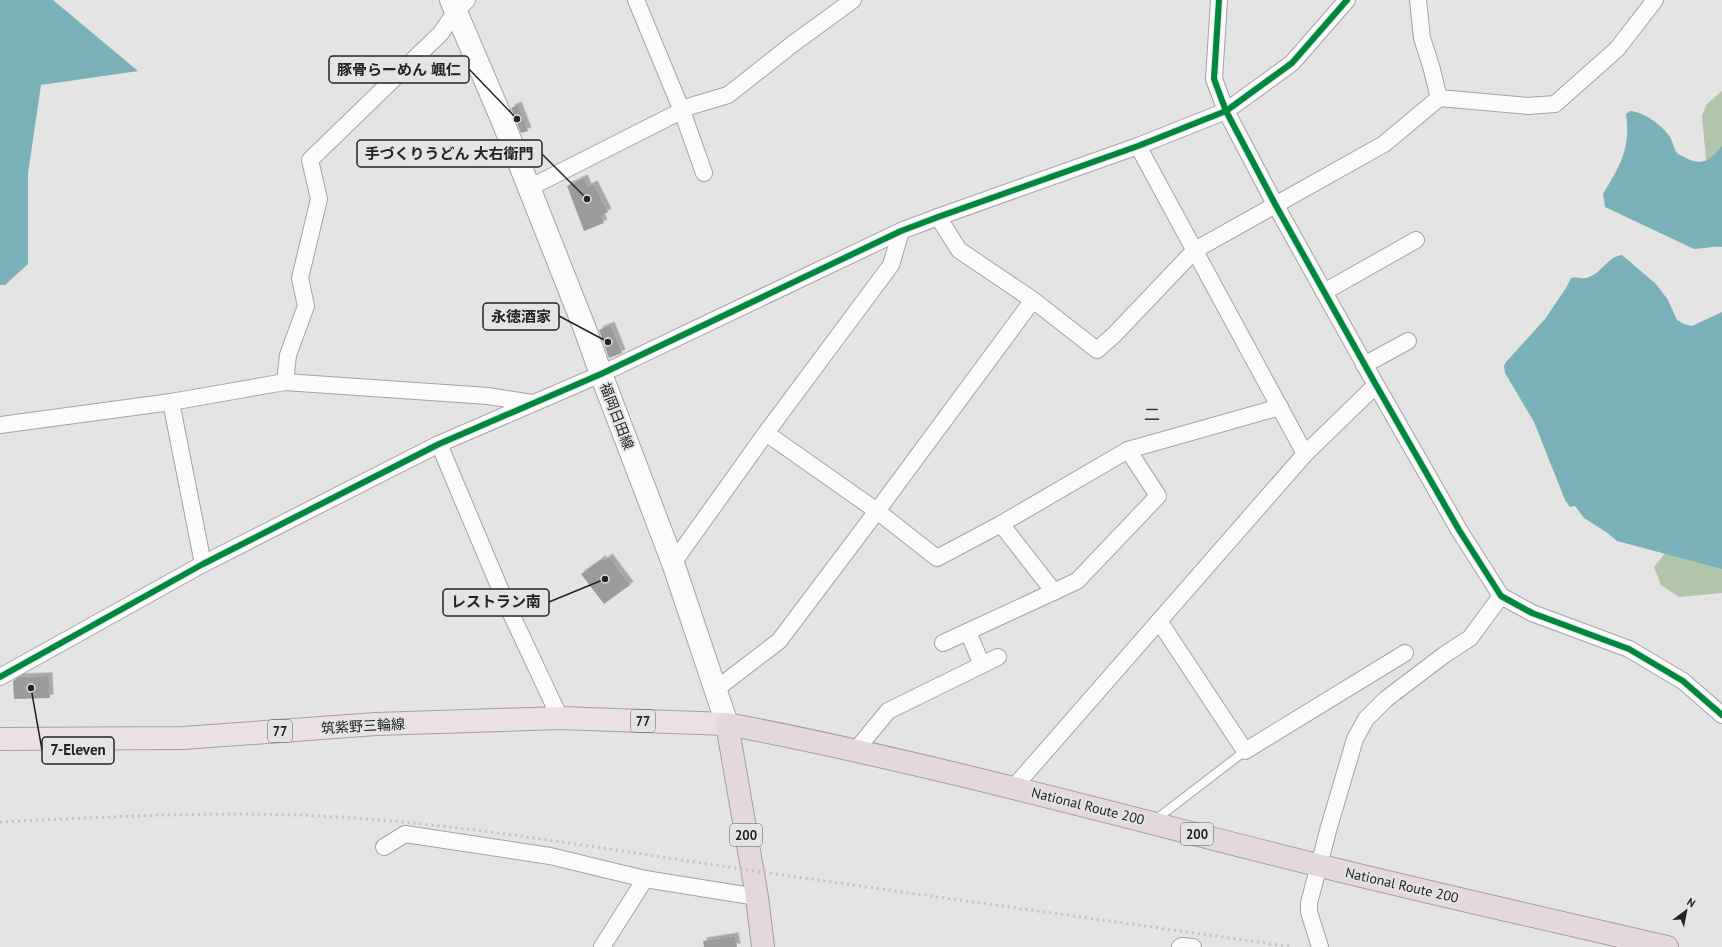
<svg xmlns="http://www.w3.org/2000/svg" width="1722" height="947" font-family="'PT Sans','Noto Sans JP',sans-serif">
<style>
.forest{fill:#b2c5ab}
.water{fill:#7ab1b8}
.building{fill:#9b9b9c;filter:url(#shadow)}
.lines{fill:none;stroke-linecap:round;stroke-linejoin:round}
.service-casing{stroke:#a4a4a5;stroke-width:10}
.minor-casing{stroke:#a4a4a5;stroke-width:18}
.secondary-casing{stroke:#a4a4a5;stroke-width:24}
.primary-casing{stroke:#ab9c9f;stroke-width:24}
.trunk-casing{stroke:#ab9c9f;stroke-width:24}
.service{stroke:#fbfbfb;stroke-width:8}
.minor{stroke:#fbfbfb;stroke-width:16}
.secondary{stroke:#fbfbfb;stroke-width:22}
.primary{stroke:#ebe1e2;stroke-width:22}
.trunk{stroke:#e5d8da;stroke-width:22}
.rail{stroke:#c2c3c3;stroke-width:3;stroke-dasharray:2 4;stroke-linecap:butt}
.cycleway-casing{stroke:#e3e4e6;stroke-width:8}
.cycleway{stroke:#00873e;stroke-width:6}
.labels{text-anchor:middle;stroke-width:4;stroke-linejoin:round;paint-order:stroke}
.shield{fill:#e3e4e6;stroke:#5d5d5e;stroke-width:1}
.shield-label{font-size:13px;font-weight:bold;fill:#232324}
.street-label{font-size:14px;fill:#232324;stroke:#e3e4e6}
.quarter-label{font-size:16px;fill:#363839;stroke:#e3e4e6}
.leader{fill:none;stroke:#232324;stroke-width:1.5}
.callout-dot{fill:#232324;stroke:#e3e4e6;stroke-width:1.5}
.callout{fill:#e3e4e6;stroke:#232324;stroke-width:1.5}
.callout-label{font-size:15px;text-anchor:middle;font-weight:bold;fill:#232324}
</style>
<defs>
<filter id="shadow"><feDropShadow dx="3.5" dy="-3.5" stdDeviation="0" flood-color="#0004"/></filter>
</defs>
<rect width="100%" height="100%" fill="#e4e4e5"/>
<!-- forest -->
<g class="forest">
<path d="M1722,91V211L1709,193L1702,116L1706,105Z"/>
<path d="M1722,493V593L1679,597L1661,585L1654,567L1667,551Z"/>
</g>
<!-- water -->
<g class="water">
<path d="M0,0H53L138,71L41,85L28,173V264L5,285H0Z"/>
<path d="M1630,111C1644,112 1662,125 1670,137C1673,142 1674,150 1678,154C1680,155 1684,157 1686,158C1703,167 1711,159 1722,146V247C1712,246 1704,249 1694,249L1605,207L1603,194C1620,166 1631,148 1626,114Z"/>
<path d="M1622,255L1656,284L1668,300L1677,320L1684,324L1692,326L1722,312V569L1617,541L1606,532L1584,518L1575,506L1570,507L1565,500L1534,422L1505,373L1504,366L1506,362L1545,319L1566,288L1571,278C1577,276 1583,280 1589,277C1603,272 1607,257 1622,255Z"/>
</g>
<!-- building -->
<g class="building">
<path d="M518,105L528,131L521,133L511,108Z"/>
<path d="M584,178L588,187L594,184L608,212L601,216L604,223L584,231L567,186Z"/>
<path d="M611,325L622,353L609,358L599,330Z"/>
<path d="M609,557L630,585L604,604L581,574L602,559L604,561Z"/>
<path d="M49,676L50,698L14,699L13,681L19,677Z"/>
<path d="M735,936L737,947H704L703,941Z"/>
</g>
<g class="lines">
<!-- service casing -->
<g class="service-casing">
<path id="service" d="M1155,820L1245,751"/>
</g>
<!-- minor casing -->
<g class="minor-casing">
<g id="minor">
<path d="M636,0L682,111L704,173"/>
<path d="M1219,0L1214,79L1226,111L1275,204L1376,385L1459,530L1501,596L1532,613L1629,649L1683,681L1722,715"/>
<path d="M1418,0L1422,38L1431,66L1439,98"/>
<path d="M1138,146L1305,454"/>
<path d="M529,188L691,106L728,95L794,43L853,0"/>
<path d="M938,217L959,250L1033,300L1097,350L1114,335L1195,250L1384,144L1439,98L1528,106L1555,104L1617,49L1655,0"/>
<path d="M1324,292L1416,240"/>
<path d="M1364,365L1408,341"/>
<path d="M285,382L288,355L306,306L300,278L319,199L310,160L441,33L456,11L467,0"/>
<path d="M171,402L203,564"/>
<path d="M0,425L171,402L285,382L488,396L532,403"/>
<path d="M766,433L877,511L937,558L1001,524L1128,450L1280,407"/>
<path d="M439,444L506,603L560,718"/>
<path d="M1001,524L1054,592"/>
<path d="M673,563L766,433L891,265L901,231"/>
<path d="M1159,621L1245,751L1405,653"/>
<path d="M968,632L982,665"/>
<path d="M943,643L1077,581L1158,496L1128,450"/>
<path d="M0,677L203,564L439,444L601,374L901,231L938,217L1138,146L1226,111L1292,63L1347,0"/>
<path d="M715,690L779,641L877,511L1033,300"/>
<path d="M856,750L888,711L998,657"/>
<path d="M1014,787L1305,454L1376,385"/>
<path d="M384,847L405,834L550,856L645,879L757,897"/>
<path d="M602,947L645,879"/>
<path d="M1180,947L1182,946L1193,947"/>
<path d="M1320,947L1309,912V903L1329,827L1355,739L1366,719L1386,699L1444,655L1470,638L1501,596"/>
</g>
</g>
<!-- secondary casing -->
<g class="secondary-casing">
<path id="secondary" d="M451,0L503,122L585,329L601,374L673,563L727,724"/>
</g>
<!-- primary casing -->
<g class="primary-casing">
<path id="primary" d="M0,739L183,738L376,724L560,718L727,724"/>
</g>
<!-- trunk casing -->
<g class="trunk-casing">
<path id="trunk" d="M763,947L757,897L727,724C926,762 1121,816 1317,865C1434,894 1551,920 1667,947"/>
</g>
<!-- service -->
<use href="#service" class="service"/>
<!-- minor -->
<use href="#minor" class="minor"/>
<!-- secondary -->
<use href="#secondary" class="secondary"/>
<!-- primary -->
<use href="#primary" class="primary"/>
<!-- trunk -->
<use href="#trunk" class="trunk"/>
<!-- rail -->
<path class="rail" d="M0,822C107,817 213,811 320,816C460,823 597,848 735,868C920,895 1106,920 1292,947"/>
<!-- cycleway casing -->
<g class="cycleway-casing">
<g id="cycleway">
<path d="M1219,0L1214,79L1226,111L1275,204L1376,385L1459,530L1501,596L1532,613L1629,649L1683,681L1722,715"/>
<path d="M0,677L203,564L439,444L601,374L901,231L938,217L1138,146L1226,111L1292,63L1347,0"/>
</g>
</g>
<!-- cycleway -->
<use href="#cycleway" class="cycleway"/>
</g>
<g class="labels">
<!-- shield labels -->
<g class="shield">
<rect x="631" y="710" width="24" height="22" rx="3"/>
<rect x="268" y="720" width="24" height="22" rx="3"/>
<rect x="1181" y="823" width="32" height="22" rx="3"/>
<rect x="730" y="824" width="32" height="22" rx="3"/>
</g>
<g class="shield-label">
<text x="643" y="726">77</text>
<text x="280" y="736">77</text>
<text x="1197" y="839">200</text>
<text x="746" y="840">200</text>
</g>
<!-- street labels -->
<g class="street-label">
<text transform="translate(617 416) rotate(69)" y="5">福岡日田線</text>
<text transform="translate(363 726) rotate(-3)" y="5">筑紫野三輪線</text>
<text transform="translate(1088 806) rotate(14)" y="5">National Route 200</text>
<text transform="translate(1402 885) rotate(13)" y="5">National Route 200</text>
</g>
<!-- quarter labels -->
<g class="quarter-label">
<text x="1152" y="420">二</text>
</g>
</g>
<!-- callouts -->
<path class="leader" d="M517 119L469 69M587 199L542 154M608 342L559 316M605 579L549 602M31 688L42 750"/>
<g class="callout-dot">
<circle cx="517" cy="119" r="4"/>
<circle cx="587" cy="199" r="4"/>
<circle cx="608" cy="342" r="4"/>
<circle cx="605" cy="579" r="4"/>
<circle cx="31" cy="688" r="4"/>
</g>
<g class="callout">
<rect x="329" y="56" width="140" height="27" rx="4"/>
<rect x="357" y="140" width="185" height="27" rx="4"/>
<rect x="483" y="303" width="76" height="27" rx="4"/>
<rect x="443" y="589" width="106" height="27" rx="4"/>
<rect x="42" y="737" width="72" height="27" rx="4"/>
</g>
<g class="callout-label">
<text x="399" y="75">豚骨らーめん 颯仁</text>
<text x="449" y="159">手づくりうどん 大右衛門</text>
<text x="521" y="322">永徳酒家</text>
<text x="496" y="607">レストラン南</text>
<text x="78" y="755">7-Eleven</text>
</g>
<!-- north arrow -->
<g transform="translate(1686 911) rotate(32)" stroke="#e3e4e6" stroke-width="3" paint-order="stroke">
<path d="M0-3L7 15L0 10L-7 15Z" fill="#232324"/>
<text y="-6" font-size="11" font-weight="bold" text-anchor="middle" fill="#232324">N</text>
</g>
</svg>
